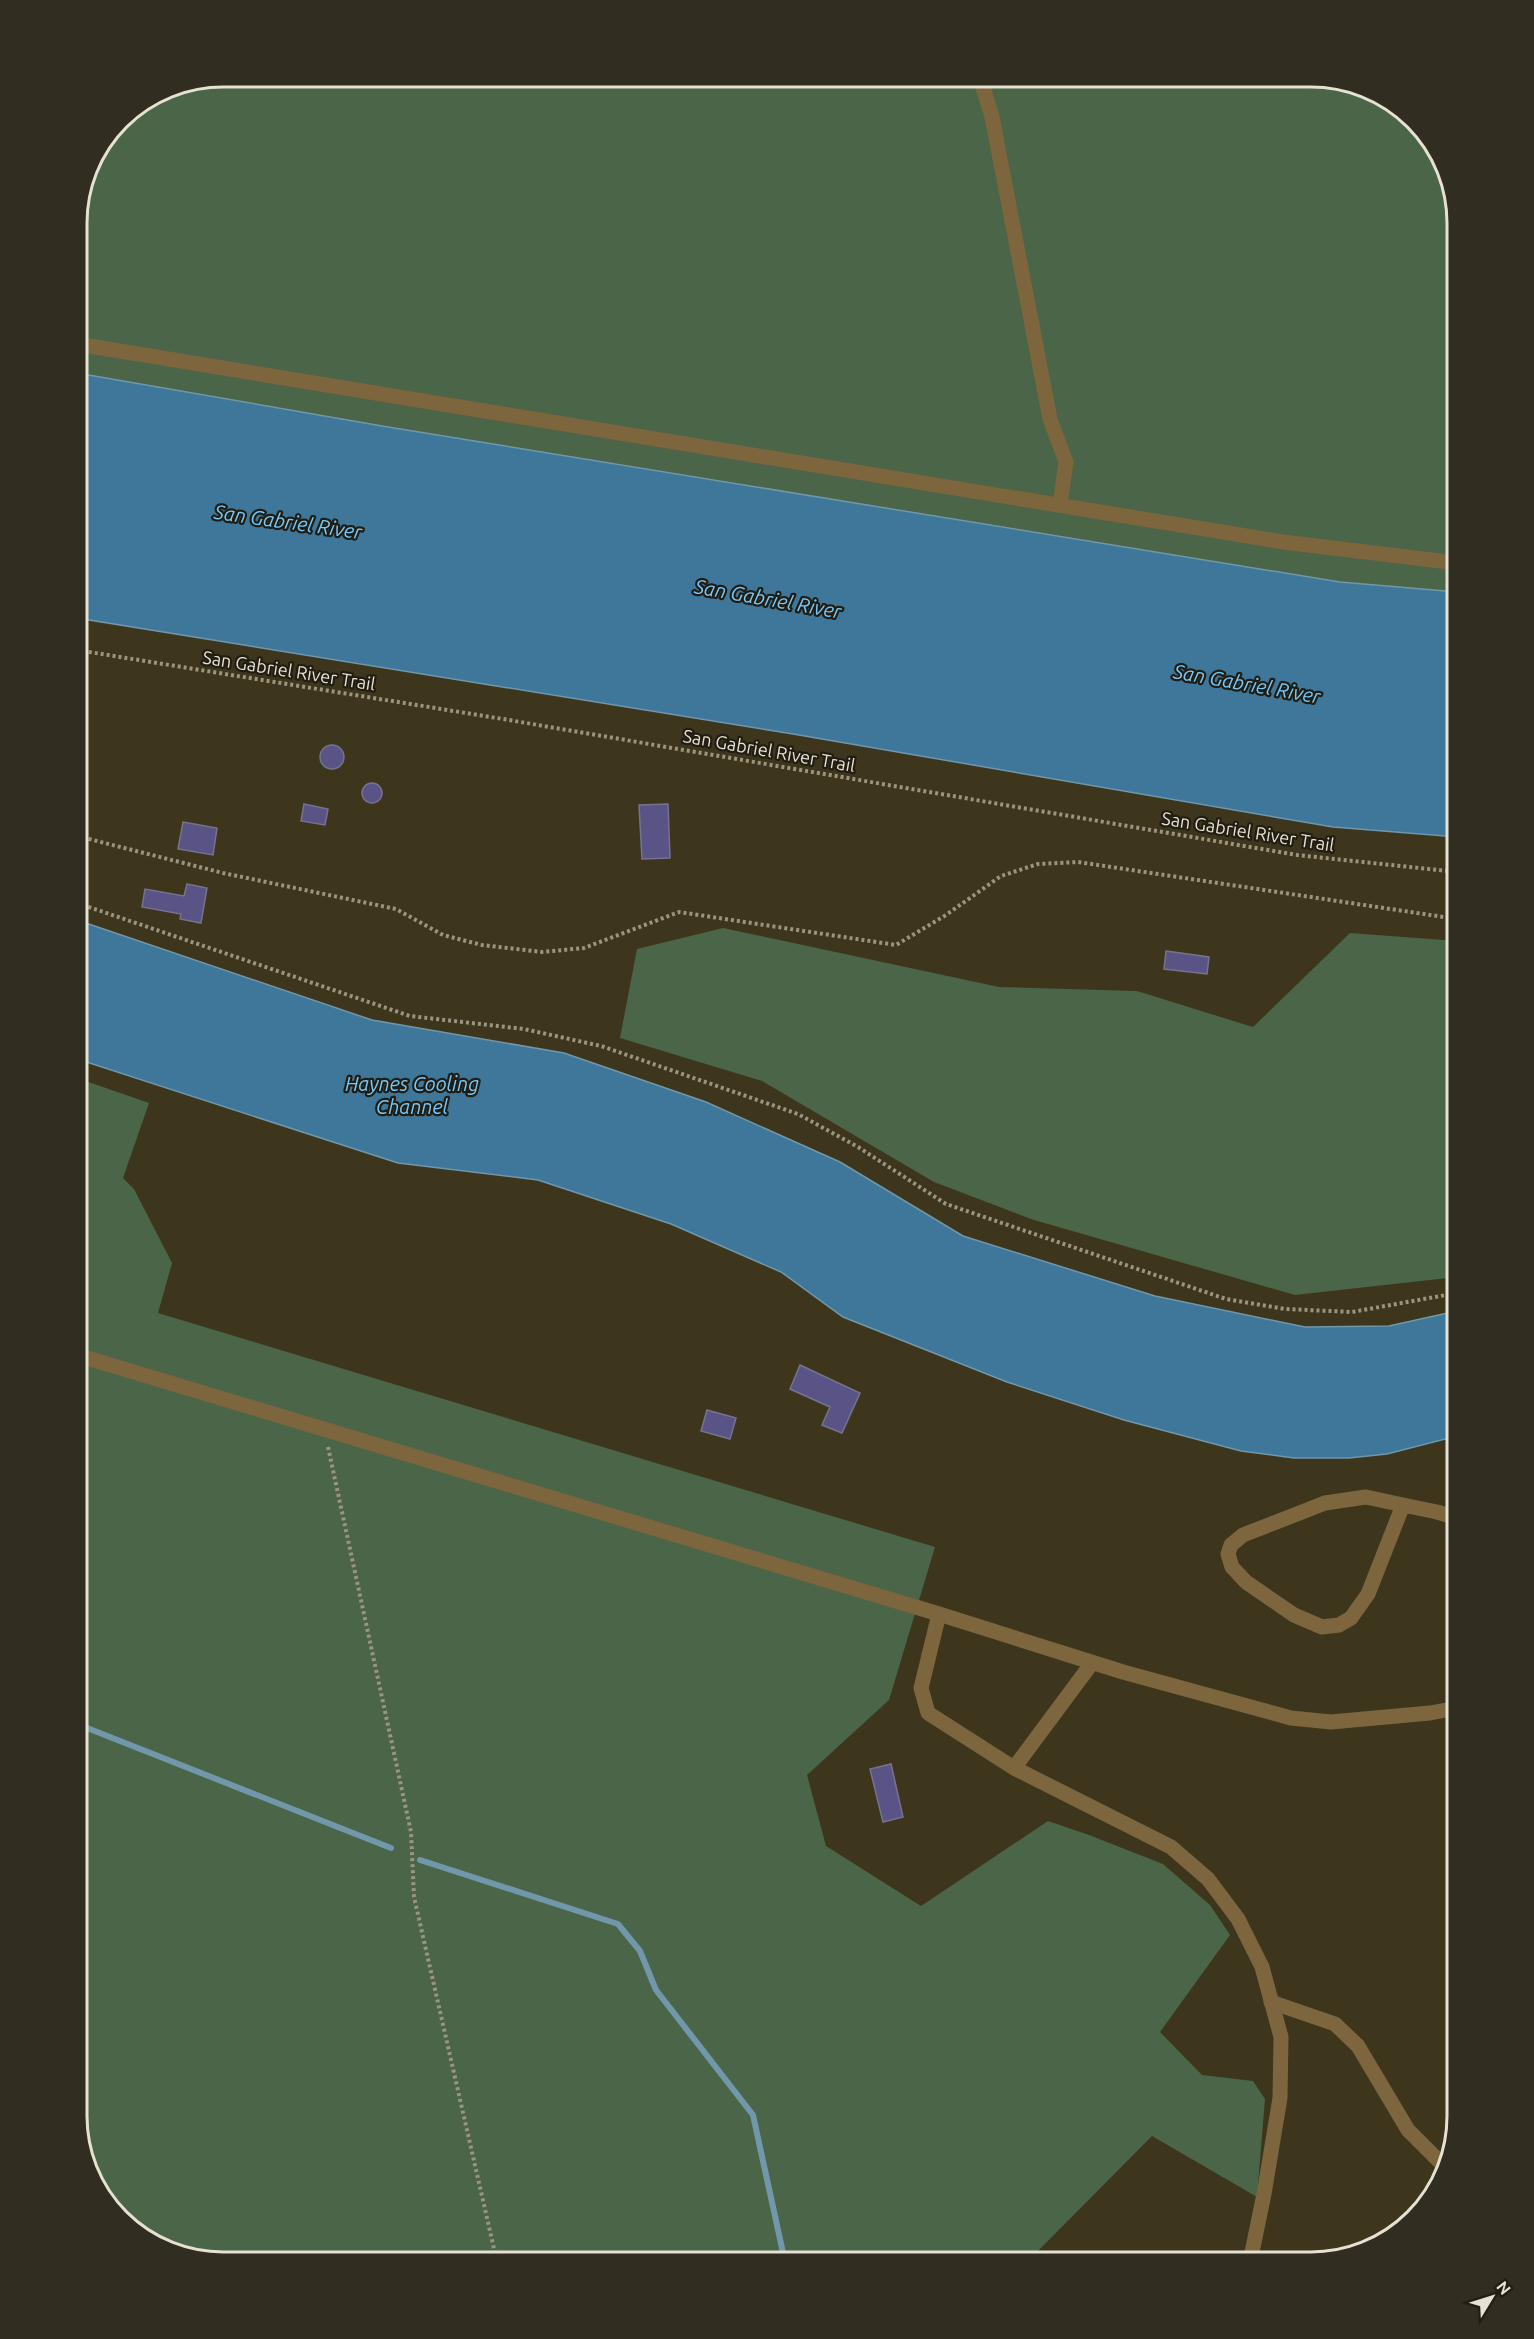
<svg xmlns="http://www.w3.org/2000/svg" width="1534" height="2339" font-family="Ubuntu,sans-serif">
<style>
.green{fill:#4a6547}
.water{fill:#3e7799;stroke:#7097aa;stroke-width:1.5}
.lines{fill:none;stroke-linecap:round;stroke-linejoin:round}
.stream{stroke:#7097aa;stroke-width:6}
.building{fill:#5a5385;stroke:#76738f;stroke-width:1.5}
.path{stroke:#9a9480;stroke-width:4;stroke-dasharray:3 3;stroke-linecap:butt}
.minor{stroke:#7d653e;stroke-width:15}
.labels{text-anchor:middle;stroke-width:4.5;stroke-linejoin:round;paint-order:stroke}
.street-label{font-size:18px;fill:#e6e1d2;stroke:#211d12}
.water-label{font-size:20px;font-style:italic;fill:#75c9fd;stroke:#211d12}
.rim{fill:none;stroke:#e6e1d2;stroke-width:3}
</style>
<rect width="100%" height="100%" fill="#3d361c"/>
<!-- green -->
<g class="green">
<path d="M223,77H1321L1393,101L1442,158L1457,223V592L1340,582L382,426L77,373V214L88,167L120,119L167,88Z"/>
<path d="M723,928L999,987L1137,991L1253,1027L1350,933L1457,941V1277L1295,1295L1034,1220L934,1182L762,1081L620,1038L637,949Z"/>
<path d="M77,1078L149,1103L123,1178L134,1189L172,1263L158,1313L935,1547L889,1700L807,1775L826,1846L921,1906L1048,1821L1089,1835L1163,1864L1210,1905L1230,1935L1160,2032L1202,2075L1253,2081L1265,2099L1257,2197L1152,2136L1027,2262H214L142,2238L92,2181L77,2116Z"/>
</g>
<!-- water -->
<g class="water">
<path d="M77,373L382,426L1340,582L1457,592V837L1333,827L793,734L77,618Z"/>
<path d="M77,920L372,1020L564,1053L706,1102L840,1162L963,1236L1155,1296L1305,1327L1389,1326L1457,1311V1436L1387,1454L1349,1458H1294L1241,1451L1124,1420L1007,1382L843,1317L781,1272L671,1224L538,1180L398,1163L77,1059Z"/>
</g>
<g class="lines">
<!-- stream -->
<g class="stream">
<path d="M77,1724L391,1848"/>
<path d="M420,1860L618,1924L640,1951L656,1990L753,2115L785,2262"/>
</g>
</g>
<!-- building -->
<g class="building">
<circle cx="332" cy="757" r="12"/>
<circle cx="372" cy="793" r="10"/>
<path d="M304,804L328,809L325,825L301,821Z"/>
<path d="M668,804L670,858L642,859L639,805Z"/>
<path d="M183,822L217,828L213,855L178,849Z"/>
<path d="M187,884L207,888L201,923L180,919L181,914L142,907L145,889L184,896Z"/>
<path d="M1166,951L1209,957L1207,974L1164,969Z"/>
<path d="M800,1365L860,1393L842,1433L822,1425L830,1407L790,1389Z"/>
<path d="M707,1410L736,1418L730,1439L701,1431Z"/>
<path d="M891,1764L903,1817L883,1822L870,1769Z"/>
</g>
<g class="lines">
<!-- path -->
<g class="path">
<path d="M77,650L503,719L1297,855L1457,872"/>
<path d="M77,836L223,873L396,909L443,935L482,945L542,952L584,948L679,912L896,945L946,915L1001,876L1038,864L1078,862L1457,919"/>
<path d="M77,903L410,1016L524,1029L601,1046L798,1114L858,1147L946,1204L1226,1299L1285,1309L1352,1312L1457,1293"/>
<path d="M328,1447L411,1832L414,1897L497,2262"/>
</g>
<!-- minor -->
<g class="minor">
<path d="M980,77L992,117L1050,419L1066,462L1060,505"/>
<path d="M77,344L1283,542L1457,563"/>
<path d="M77,1355L939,1614L1123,1672L1291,1718L1331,1722L1430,1713L1457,1708"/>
<path d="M1403,1505L1368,1594L1351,1618L1339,1625L1322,1627L1294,1615L1246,1582L1232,1567L1228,1554L1231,1545L1243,1535L1325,1503L1366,1497L1403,1505L1437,1512L1457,1518"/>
<path d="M939,1614L921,1688L928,1713L1014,1768L1171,1847L1208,1879L1238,1919L1262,1967L1281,2037L1280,2098L1264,2194L1250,2262"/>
<path d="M1014,1768L1092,1663"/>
<path d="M1271,2002L1335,2024L1358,2046L1408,2130L1444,2166"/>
</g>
</g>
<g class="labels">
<!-- street labels -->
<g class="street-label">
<text transform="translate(289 671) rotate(9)" y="6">San Gabriel River Trail</text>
<text transform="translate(769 751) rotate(10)" y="6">San Gabriel River Trail</text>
<text transform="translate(1248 832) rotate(9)" y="6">San Gabriel River Trail</text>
</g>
<!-- water labels -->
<g class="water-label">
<text transform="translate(288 522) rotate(8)" y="7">San Gabriel River</text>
<text transform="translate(768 599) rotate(10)" y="7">San Gabriel River</text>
<text transform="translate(1247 684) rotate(10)" y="7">San Gabriel River</text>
<text x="412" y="1091">Haynes Cooling<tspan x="412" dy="23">Channel</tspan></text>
</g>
</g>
<!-- crop -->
<path d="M0 0H1534V2339H0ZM223 87H1311A136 136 0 0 1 1447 223V2116A136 136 0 0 1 1311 2252H223A136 136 0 0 1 87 2116V223A136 136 0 0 1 223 87Z" fill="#312d21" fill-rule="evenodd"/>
<path class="rim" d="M223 87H1311A136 136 0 0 1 1447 223V2116A136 136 0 0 1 1311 2252H223A136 136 0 0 1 87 2116V223A136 136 0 0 1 223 87Z"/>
<!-- north arrow -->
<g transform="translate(1492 2297) rotate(52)" stroke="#211d12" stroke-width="4.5" paint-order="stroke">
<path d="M0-4.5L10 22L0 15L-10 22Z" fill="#e6e1d2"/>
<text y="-9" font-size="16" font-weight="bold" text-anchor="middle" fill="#e6e1d2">N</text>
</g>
</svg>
